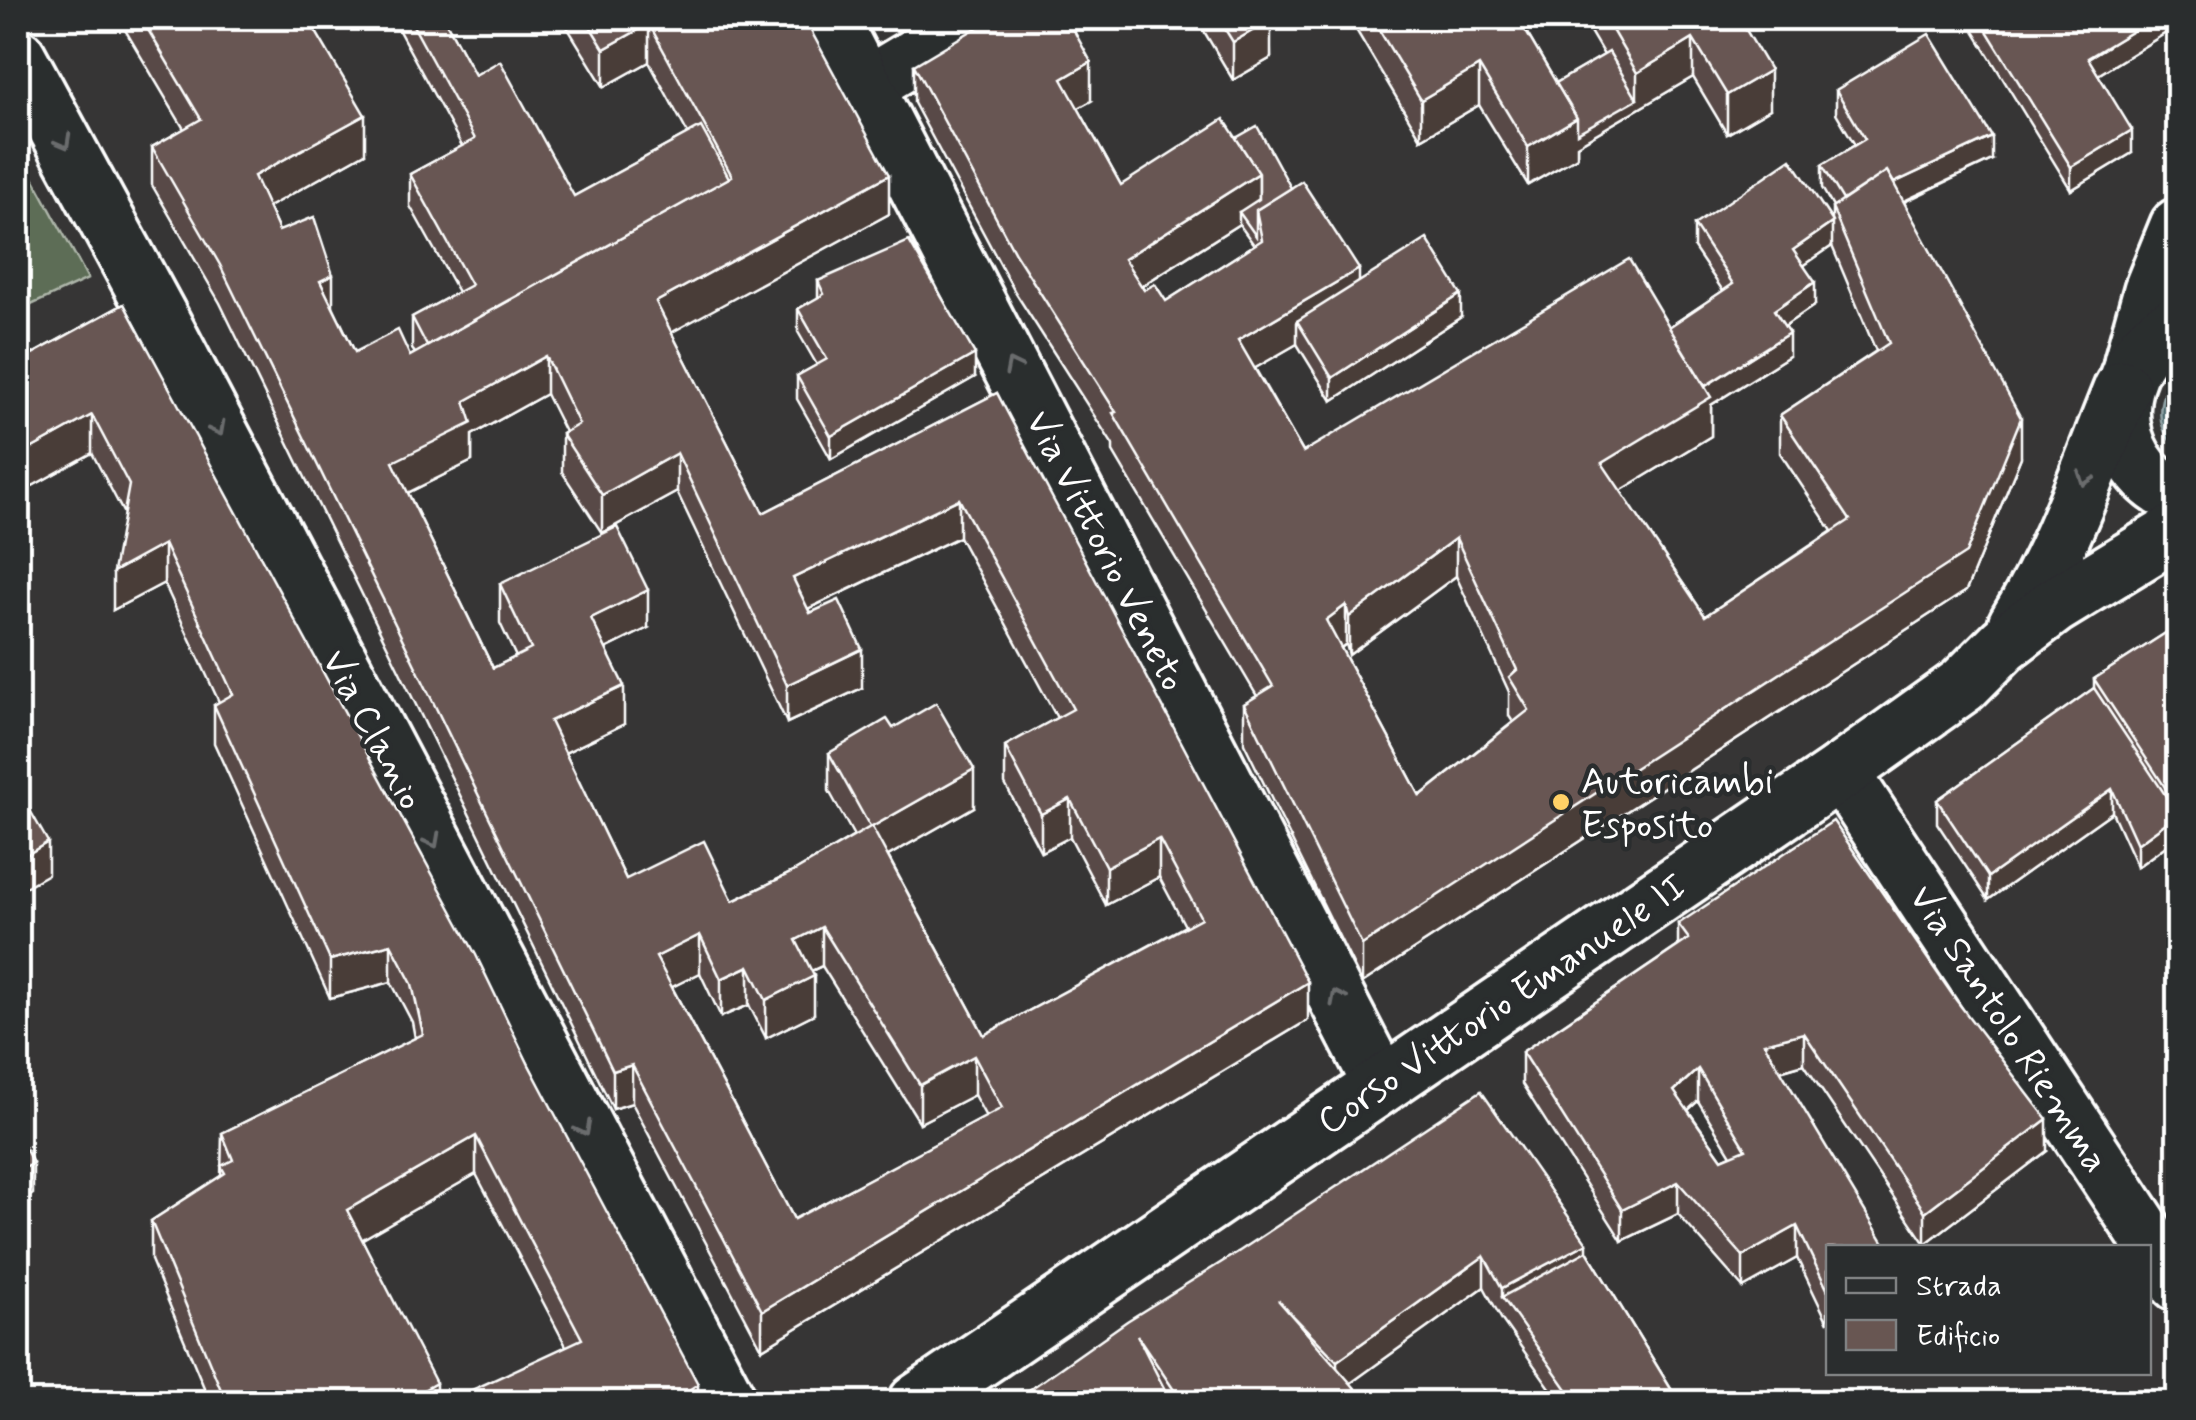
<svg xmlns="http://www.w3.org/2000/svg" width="2196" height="1420" font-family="Mynerve,sans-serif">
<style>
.pitch{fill:#5d6d56;stroke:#aeb6aa;stroke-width:2.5}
.water{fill:url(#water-ripples);stroke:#93a5a8;stroke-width:2.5}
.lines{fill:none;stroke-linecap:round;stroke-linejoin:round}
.street-casing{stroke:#fff;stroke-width:62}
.secondary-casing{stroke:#fff;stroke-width:62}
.street{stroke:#2a2d2e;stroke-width:55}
.secondary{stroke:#2a2d2e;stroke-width:55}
.wall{fill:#594a47;stroke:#fff;stroke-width:2.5;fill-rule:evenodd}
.shaded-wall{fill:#493c39;stroke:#fff;stroke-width:2.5}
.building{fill:#685652;stroke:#fff;stroke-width:2.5;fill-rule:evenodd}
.oneway{stroke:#6a6c6d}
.poi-dot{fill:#ffd166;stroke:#2a2d2e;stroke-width:4}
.labels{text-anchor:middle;stroke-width:9;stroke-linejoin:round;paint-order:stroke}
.street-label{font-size:38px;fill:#fff;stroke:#2a2d2e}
.poi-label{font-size:38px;fill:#fff;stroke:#2a2d2e;text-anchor:start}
</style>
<defs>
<pattern id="water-ripples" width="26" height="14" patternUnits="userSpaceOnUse" patternTransform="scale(2.5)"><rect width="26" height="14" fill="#4b696e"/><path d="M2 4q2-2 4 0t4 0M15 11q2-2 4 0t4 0" fill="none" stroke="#668084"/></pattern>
</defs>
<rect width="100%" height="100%" fill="#363535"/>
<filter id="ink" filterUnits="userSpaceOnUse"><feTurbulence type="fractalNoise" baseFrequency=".01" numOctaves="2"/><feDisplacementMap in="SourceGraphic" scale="20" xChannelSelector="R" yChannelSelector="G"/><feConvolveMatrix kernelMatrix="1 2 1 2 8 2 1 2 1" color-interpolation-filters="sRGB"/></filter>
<g filter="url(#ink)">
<!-- pitch -->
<path class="pitch" d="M18,150L88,279L18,311Z"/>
<!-- water -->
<path class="water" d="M2178,370V449C2152,425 2157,395 2178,370Z"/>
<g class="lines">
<!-- street casing -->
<g class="street-casing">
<g id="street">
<path d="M18,57L163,324L729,1402"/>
<path d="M867,85L979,18"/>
<path d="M2132,362L2152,290L2178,226"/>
<path d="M1841,772L2178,1283"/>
</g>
</g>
<!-- secondary casing -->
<g class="secondary-casing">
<g id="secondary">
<path d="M830,18L1381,1084"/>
<path d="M2178,323C2104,357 2101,464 2178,497"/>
<path d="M2016,625C2062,550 2089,469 2122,388"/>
<path d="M917,1402L1841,772L1963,685L2004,644L2054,606L2178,530"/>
</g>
</g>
<!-- street -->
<use href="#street" class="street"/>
<!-- secondary -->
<use href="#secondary" class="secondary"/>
</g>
<!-- wall -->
<g class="wall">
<path d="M118,18H308L365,153L268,207L279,231L333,306L355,352L410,356L415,353L412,349V317L458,292L410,206V174L462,146L392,18H444L475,75L574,196L688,134L649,62L604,87L567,27V18H804L889,214L671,332L763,513L997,393L1308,1020L762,1349L632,1103L613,1109L220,303L152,185V147L184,129ZM546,394L565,432L562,434V472L602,533L677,492L787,723L862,688L808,609L959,537L1057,718L1005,746V784L1041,852L1070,837L1106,905L1159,877L1185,926L984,1035L888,856L974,807L893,728L829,753V791L854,836L795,871L733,901L626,879L565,753L624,724L606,649L648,628L500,584V623L516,657L493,668L408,493L472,461V435ZM822,966L920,1123L974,1095L986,1117L794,1219L672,987L700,973L721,1017L749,1005L766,1038L814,1014L811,971Z"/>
<path d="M1196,18H1270L1271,58L1233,80Z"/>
<path d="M1349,18H1518L1556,83L1604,55L1582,18H1739L1770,109L1727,134L1693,77L1577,145V157L1528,185L1479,105L1421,139Z"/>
<path d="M1970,18H2177V26L2098,75L2132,153L2071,190L1970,25Z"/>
<path d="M914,65L1091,101L1078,108L1121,185L1236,138L1291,188L1359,282L1461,317L1332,401L1297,344L1255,368L1303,452L1669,327L1723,291L1694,248V225L1832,221V208L1833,207L1822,188V165L1855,145L1836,113V90L1992,160L1904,202L2021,457L1966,591L1362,983L1244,743V704L1257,696L1113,452V445L1015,292L914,103ZM1239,224L1254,245L1166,301L1144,290L1142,286ZM1832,246L1876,351L1780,415V453L1832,531L1705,616L1620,491L1711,436V405L1789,356L1784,326L1815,305L1804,265ZM1456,576L1509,692V716L1513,722L1420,796L1341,648L1346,644L1349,655Z"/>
<path d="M818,281L975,377L831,459L797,399V376L817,365L798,332V309L818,298Z"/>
<path d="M124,304L529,1065L698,1402L566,1346L476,1174L362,1239L436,1402H210L151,1260V1221L221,1176L222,1133L415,1038L412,1022L391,982L330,998L214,743V705L219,702L164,583L113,610L124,514L92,453L18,494V362Z"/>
<path d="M2178,625V838V837L2137,867L2112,812L1988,900L1937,823V800L2094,688V679Z"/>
<path d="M1678,924L2047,1151L1925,1244L1804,1064L1780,1071L1828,1248V1323L1797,1258L1743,1288L1678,1214L1622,1241L1522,1084V1052L1678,946ZM1698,1101L1731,1155L1722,1159L1688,1110Z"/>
<path d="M1587,1251L1679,1402H1560L1502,1320L1484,1287L1350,1383L1367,1402H1012L1238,1252Z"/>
</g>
<!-- shaded-wall -->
<g class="shaded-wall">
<path d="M880,18H896L880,27Z"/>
<path d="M2154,18H2177V26L2088,81V58Z"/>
<path d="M1271,20V58L1233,80V42Z"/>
<path d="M649,24V62L604,87V49Z"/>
<path d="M1693,39V77L1577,145V157L1528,185V147L1577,118L1637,99V73Z"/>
<path d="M1091,62V101L1062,117V79Z"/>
<path d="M1479,66V105L1421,139V100Z"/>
<path d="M1770,70V109L1727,134V95Z"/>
<path d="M365,115V153L254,215V176Z"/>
<path d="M2132,130V153L2071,190V167Z"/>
<path d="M1992,137V160L1887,209V186Z"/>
<path d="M1259,173V211L1239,212V224L1124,297V259Z"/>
<path d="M889,175V214L656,341V302Z"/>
<path d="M1832,223V246L1793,273V250Z"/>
<path d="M1359,269V308L1297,321V344L1238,378V340Z"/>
<path d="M333,275V313L320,281Z"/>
<path d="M1815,282V305L1774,333V310Z"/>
<path d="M1461,294V317L1332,401V378Z"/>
<path d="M1789,333V356L1711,405V436L1602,502V463L1698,391Z"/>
<path d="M975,354V377L831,459V436Z"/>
<path d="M546,356V394L472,435V461L393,500V462L465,401Z"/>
<path d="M92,415V453L18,494V456Z"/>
<path d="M2021,418V457L1966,591L1362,983V945Z"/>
<path d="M677,453V492L602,533V495Z"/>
<path d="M959,499V537L793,616V578Z"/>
<path d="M1456,538V576L1349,655V617Z"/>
<path d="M164,544V583L113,610V572Z"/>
<path d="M648,590V628L591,656V618Z"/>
<path d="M1346,605V644L1326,658V620Z"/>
<path d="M862,649V688L787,723V685Z"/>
<path d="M624,686V724L550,760V721Z"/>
<path d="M974,769V807L872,865V827Z"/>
<path d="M2112,789V812L1988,900V877Z"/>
<path d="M1070,799V837L1041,852V814Z"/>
<path d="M2178,814V837L2137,867V844Z"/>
<path d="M1159,839V877L1106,905V867Z"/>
<path d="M48,842V874L18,891V860Z"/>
<path d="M822,927V966L796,978V940Z"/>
<path d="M700,935V973L656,995V957Z"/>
<path d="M391,944V982L330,998V960Z"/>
<path d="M749,966V1005L721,1017V979Z"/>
<path d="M814,976V1014L766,1038V1000Z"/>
<path d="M1308,982V1020L762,1349V1311Z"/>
<path d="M1804,1033V1064L1764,1075V1043Z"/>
<path d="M974,1056V1095L920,1123V1085Z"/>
<path d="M632,1065V1103L613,1109V1071Z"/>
<path d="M1698,1069V1101L1674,1123V1091Z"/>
<path d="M2047,1119V1151L1925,1244V1212Z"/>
<path d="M476,1136V1174L347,1248V1210Z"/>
<path d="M33,1163V1194L18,1203V1172Z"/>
<path d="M1678,1182V1214L1622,1241V1210Z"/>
<path d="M1797,1226V1258L1743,1288V1256Z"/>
<path d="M1587,1243V1274L1502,1297V1288Z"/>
<path d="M1484,1256V1287L1337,1393V1361Z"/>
<path d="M436,1383V1402H402Z"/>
<path d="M698,1384V1402H670Z"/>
</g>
<!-- building -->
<g class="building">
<path d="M141,18H308L365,115L254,176L279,231L314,217L333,275L320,281L355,352L398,330L410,356L732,176L649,24L604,49L585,18H804L889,175L656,302L763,513L997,393L1308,982L762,1311L632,1065L613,1071L220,265L152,147L201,119ZM546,356L579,424L562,434L602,495L677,453L787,685L862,649L839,600L810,613L793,578L959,499L1073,709L1005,746L1041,814L1070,799L1106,867L1159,839L1201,918L984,1035L872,827L974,769L936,703L893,728L887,719L829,753L870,827L795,871L733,901L704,841L626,879L550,721L624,686L591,618L648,590L617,527L500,584L531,649L493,668L393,462L472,423L465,401ZM822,927L920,1085L974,1056L1002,1108L794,1219L656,957L700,935L721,979L749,966L766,1000L814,976L796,940Z"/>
<path d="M409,18H444L475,75L500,61L574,196L701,127L729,178L427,346L412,317L471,285L410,174L475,139Z"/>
<path d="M993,18H1067L1091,62L1062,79L1121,185L1224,119L1259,173L1124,259L1144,290L1155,284L1166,301L1262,240L1256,210L1302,181L1359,269L1238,340L1303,452L1629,259L1711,397L1602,463L1705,616L1850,520L1780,415L1889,343L1832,208L1887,171L2021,418L1966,553L1362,945L1244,704L1273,686L1113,413L1116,412L1015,253L914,65ZM1456,538L1517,670L1509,677L1529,710L1420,796L1326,620L1346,605L1349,617Z"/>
<path d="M1218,18H1270L1271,20L1233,42Z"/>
<path d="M1372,18H1518L1577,118L1528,147L1479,66L1421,100Z"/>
<path d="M1605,18H1739L1770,70L1727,95L1693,39L1637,73Z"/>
<path d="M1979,18H2154L2088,58L2132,130L2071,167Z"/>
<path d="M1929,34L1992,137L1894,183L1887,171L1843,200L1822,165L1865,139L1836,90Z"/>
<path d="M1609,52L1637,99L1577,133V118L1556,83Z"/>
<path d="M1257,126L1291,188L1256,210V236L1239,212L1259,199V173L1236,138Z"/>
<path d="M1791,159L1833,222L1793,250L1815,282L1774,310L1789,333L1705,386L1669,327L1733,284L1694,225Z"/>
<path d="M1427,239L1461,294L1332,378L1297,321Z"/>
<path d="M909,241L975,354L831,436L797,376L827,359L798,309L824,294L818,281Z"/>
<path d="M124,304L476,955L529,1065L698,1384L670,1402H446L582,1339L476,1136L347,1210L436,1383L402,1402H226L151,1221L225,1173L221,1166L233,1160L222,1133L423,1034L412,984L391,944L330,960L214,705L233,694L164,544L113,572L129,485L92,415L18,456V362Z"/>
<path d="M2178,625V807L2094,679Z"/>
<path d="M2094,688L2178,814L2137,844L2112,789L1988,877L1937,800Z"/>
<path d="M18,789L48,842L18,860Z"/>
<path d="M1833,821L1956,1000L2047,1119L1925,1212L1804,1033L1764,1043L1887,1248H1828V1291L1797,1226L1743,1256L1678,1182L1622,1210L1522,1052L1689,939L1678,924ZM1698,1069L1746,1149L1722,1159L1674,1091Z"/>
<path d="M1481,1091L1587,1243L1502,1288L1484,1256L1337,1361L1278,1300L1367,1402H1182L1137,1335L1168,1396L1160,1402H1012L1127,1321L1238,1252Z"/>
<path d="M18,1135L33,1163L18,1172Z"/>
<path d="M1587,1251L1679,1402H1576L1502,1297Z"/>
</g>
<!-- one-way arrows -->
<defs><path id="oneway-chevron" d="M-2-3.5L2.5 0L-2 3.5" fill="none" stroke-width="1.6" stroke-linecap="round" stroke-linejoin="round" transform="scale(2.5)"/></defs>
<g class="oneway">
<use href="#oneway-chevron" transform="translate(64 142) rotate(61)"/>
<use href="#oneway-chevron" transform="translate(1012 366) rotate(-117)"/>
<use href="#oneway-chevron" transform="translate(218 429) rotate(62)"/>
<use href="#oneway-chevron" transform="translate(2085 479) rotate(110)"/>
<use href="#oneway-chevron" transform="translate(433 841) rotate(62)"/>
<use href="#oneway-chevron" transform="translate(1337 997) rotate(-117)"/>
<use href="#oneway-chevron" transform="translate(584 1129) rotate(62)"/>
</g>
</g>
<!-- markers -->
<circle class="poi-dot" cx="1561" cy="802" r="10"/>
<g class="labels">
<!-- street labels -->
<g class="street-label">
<text transform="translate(1107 550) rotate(63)" y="13">Via Vittorio Veneto</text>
<text transform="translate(374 729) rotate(62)" y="13">Via Clanio</text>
<text transform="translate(1501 1003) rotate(-34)" y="13">Corso Vittorio Emanuele II</text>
<text transform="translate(2010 1028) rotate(57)" y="13">Via Santolo Riemma</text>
</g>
<!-- poi labels -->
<g class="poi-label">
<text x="1581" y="793">Autoricambi<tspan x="1581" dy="44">Esposito</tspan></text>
</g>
</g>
<!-- margin -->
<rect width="2196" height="1420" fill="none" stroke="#2a2d2e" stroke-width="60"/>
<rect x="30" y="30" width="2136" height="1360" fill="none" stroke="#fff" stroke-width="4" filter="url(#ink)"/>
<!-- legend -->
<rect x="1826" y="1245" width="325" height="130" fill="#2a2d2e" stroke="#7f8182" stroke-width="2.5"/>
<rect x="1846" y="1278" width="50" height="15" fill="#2a2d2e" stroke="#7f8182" stroke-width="2.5"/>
<text x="1916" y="1295" font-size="30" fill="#ffffff">Strada</text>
<rect x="1846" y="1320" width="50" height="30" fill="#685652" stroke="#7f8182" stroke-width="2.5"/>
<text x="1916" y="1345" font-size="30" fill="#ffffff">Edificio</text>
</svg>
